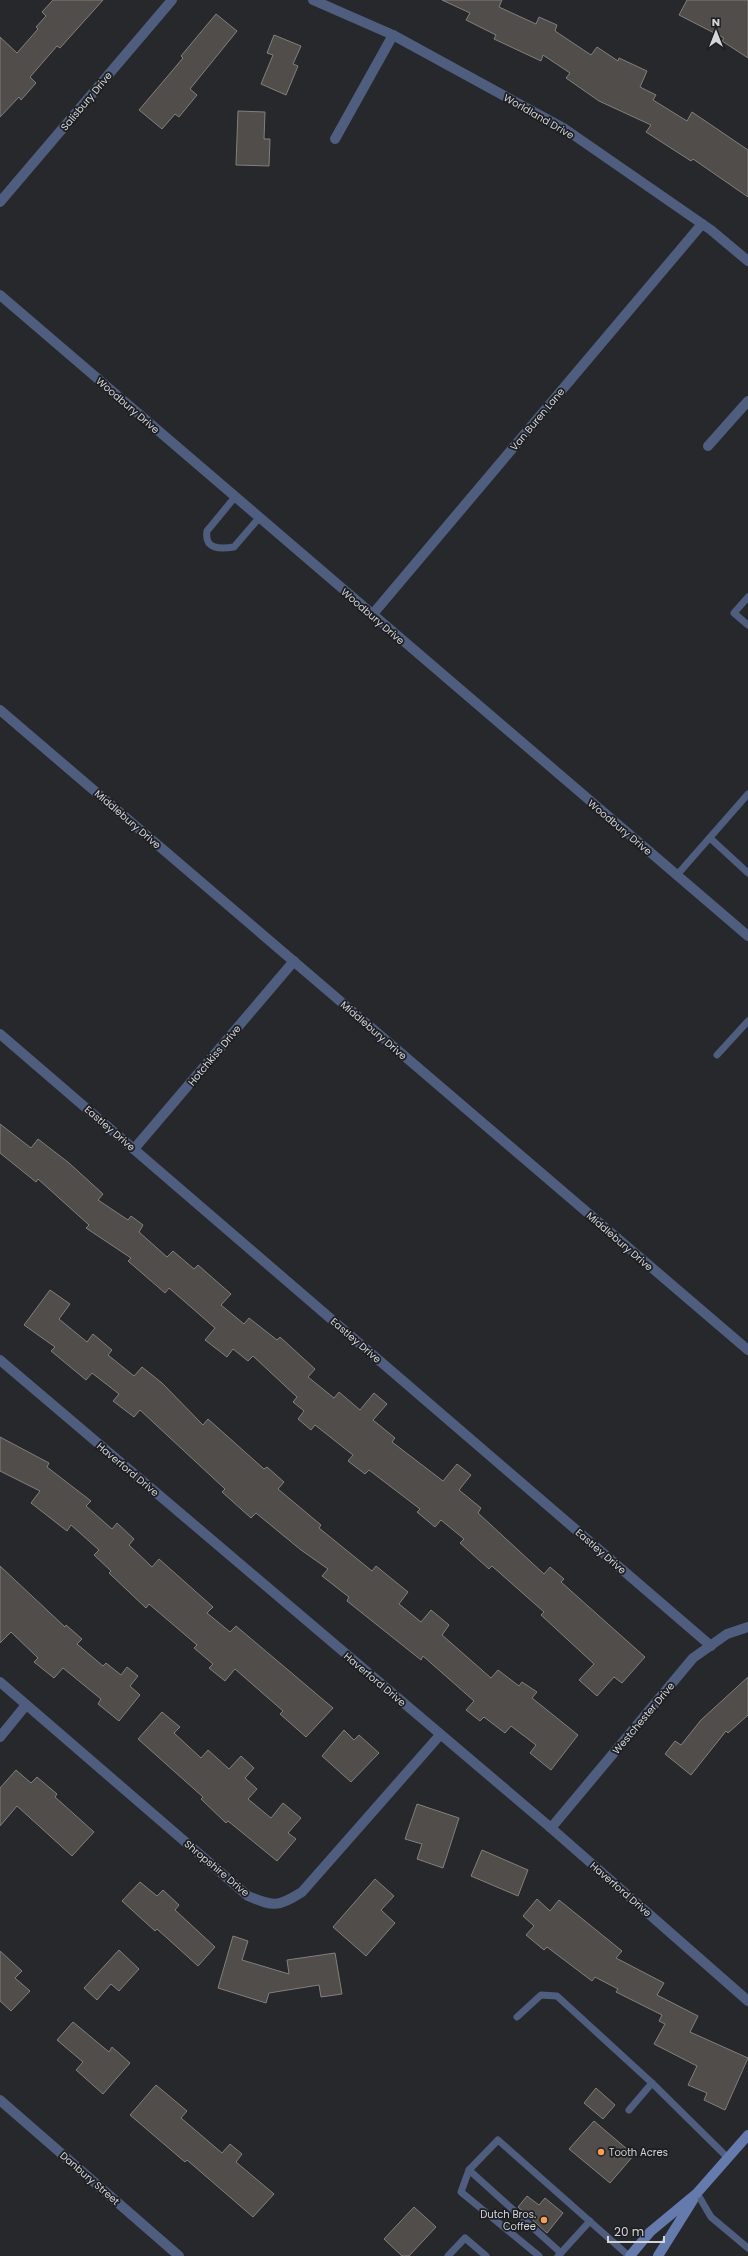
<svg xmlns="http://www.w3.org/2000/svg" width="748" height="2256" font-family="Poppins,sans-serif">
<style>
.building{fill:#514d4b;stroke:#837f7c}
.lines{fill:none;stroke-linecap:round;stroke-linejoin:round}
.service{stroke:#4f5d7e;stroke-width:7}
.minor{stroke:#4f5d7e;stroke-width:10}
.tertiary{stroke:#4f5d7e;stroke-width:10}
.secondary{stroke:#657bae;stroke-width:10}
.poi-dot{fill:#fc9d52;stroke:#1d1e22;stroke-width:1.5}
.labels{text-anchor:middle;stroke-width:3.5;stroke-linejoin:round;paint-order:stroke}
.street-label{font-size:10px;fill:#d4d5d7;stroke:#1d1e22}
.poi-label{font-size:10px;fill:#d4d5d7;stroke:#1d1e22;text-anchor:start}
</style>
<rect width="100%" height="100%" fill="#26282b"/>
<!-- building -->
<g class="building">
<path d="M53,0H103L60,48L57,46L30,77L36,83L21,100L19,97L0,117V37L17,53L38,29L36,27L46,16L42,12Z"/>
<path d="M442,0H502L499,7L536,24L539,17L557,25L555,31L591,55L597,47L618,61L619,58L647,71L640,87L656,95L653,100L687,121L692,112L748,150V197L693,159L691,161L646,132L651,125L599,101L566,78L570,73L543,55L541,61L494,39L496,35L466,20L470,13Z"/>
<path d="M687,0H748V58L722,41L724,38L679,15Z"/>
<path d="M216,14L237,31L190,89L197,95L179,117L175,114L162,129L139,110L183,58L181,56Z"/>
<path d="M274,35L301,46L293,64L298,66L286,95L261,84L273,55L267,53Z"/>
<path d="M238,111L265,112L264,139H270L269,166L236,165Z"/>
<path d="M0,1124L31,1148L38,1139L69,1163L103,1194L98,1200L128,1220L131,1216L143,1225L139,1232L167,1257L173,1251L194,1269L198,1265L231,1294L221,1305L244,1324L249,1318L277,1340L280,1337L315,1369L308,1377L334,1398L339,1392L360,1410L374,1393L387,1404L373,1420L395,1438L392,1442L443,1481L457,1464L471,1475L459,1490L481,1508L478,1513L544,1574L550,1567L564,1579L561,1582L645,1657L622,1683L614,1677L597,1696L579,1680L594,1664L541,1615L544,1612L492,1566L489,1569L460,1543L464,1539L441,1520L435,1527L417,1512L420,1509L369,1470L365,1474L348,1461L353,1455L315,1425L311,1430L298,1419L304,1411L293,1402L297,1397L253,1356L248,1361L233,1349L227,1357L205,1340L215,1328L169,1288L165,1293L128,1261L131,1258L86,1228L89,1225L38,1179L36,1182L0,1153Z"/>
<path d="M50,1290L70,1304L59,1319L87,1342L93,1334L112,1350L108,1355L134,1376L142,1367L162,1383L203,1425L208,1419L264,1469L267,1467L284,1482L278,1489L321,1525L319,1528L372,1571L376,1566L408,1592L399,1604L421,1622L431,1610L449,1625L442,1635L491,1678L498,1670L519,1686L522,1682L537,1692L532,1698L578,1735L551,1770L530,1753L536,1745L511,1726L505,1733L484,1717L480,1721L466,1710L474,1701L423,1656L421,1660L347,1601L349,1597L322,1576L328,1569L301,1550L256,1513L251,1518L222,1492L225,1489L140,1410L134,1417L113,1401L119,1394L92,1373L86,1380L51,1351L55,1347L24,1325Z"/>
<path d="M0,1437L49,1463L47,1467L91,1501L86,1506L112,1529L117,1523L134,1539L129,1545L152,1567L159,1559L213,1607L207,1613L230,1632L236,1626L333,1708L306,1737L280,1714L283,1711L235,1669L225,1681L209,1668L213,1664L194,1648L197,1645L149,1604L146,1608L109,1573L111,1571L94,1555L99,1550L71,1525L67,1531L31,1503L40,1491L0,1471Z"/>
<path d="M0,1566L65,1627L66,1625L82,1639L77,1644L103,1666L106,1663L121,1675L127,1667L138,1676L130,1686L140,1695L119,1721L98,1704L101,1699L63,1668L54,1678L34,1662L38,1658L11,1632L0,1643Z"/>
<path d="M748,1677V1715L728,1733L726,1731L691,1775L665,1754L675,1741L681,1745L701,1720Z"/>
<path d="M162,1712L180,1727L174,1733L201,1758L208,1750L229,1769L241,1756L254,1768L245,1778L257,1789L248,1799L271,1818L283,1803L301,1818L288,1833L296,1839L277,1861L228,1821L226,1823L201,1799L203,1797L138,1739Z"/>
<path d="M344,1730L354,1740L359,1735L379,1753L351,1782L322,1756Z"/>
<path d="M16,1770L31,1783L37,1777L57,1794L55,1797L94,1832L72,1856L17,1806L0,1826V1788Z"/>
<path d="M417,1804L459,1818L443,1868L417,1859L422,1844L405,1839Z"/>
<path d="M482,1850L528,1870L518,1896L471,1876Z"/>
<path d="M375,1879L394,1896L381,1910L395,1923L366,1956L333,1927Z"/>
<path d="M140,1882L157,1896L163,1890L179,1905L175,1910L215,1947L198,1966L157,1929L155,1931L122,1901Z"/>
<path d="M537,1899L550,1911L559,1900L622,1951L616,1958L664,1983L657,1995L698,2016L690,2032L748,2058L725,2110L704,2100L707,2093L688,2085L697,2066L654,2044L665,2024L659,2021L662,2015L616,1992L618,1989L595,1977L592,1981L547,1947L544,1950L526,1935L534,1926L523,1916Z"/>
<path d="M233,1936L248,1941L242,1960L289,1974L287,1960L335,1953L342,1994L321,1997L319,1985L269,1993L266,2003L218,1988Z"/>
<path d="M119,1950L139,1969L119,1991L111,1984L97,2000L84,1988Z"/>
<path d="M0,1951L22,1971L15,1978L30,1991L11,2011L0,2001Z"/>
<path d="M73,2022L109,2052L112,2047L130,2063L103,2094L76,2070L83,2062L57,2040Z"/>
<path d="M156,2085L187,2111L181,2118L222,2153L230,2144L242,2154L236,2162L274,2194L253,2217L187,2160L185,2162L130,2115Z"/>
<path d="M596,2088L615,2105L603,2119L584,2103Z"/>
<path d="M594,2121L634,2155L610,2183L569,2149Z"/>
<path d="M527,2196L539,2205L545,2198L563,2213L547,2233L518,2207Z"/>
<path d="M414,2207L436,2227L409,2256H402L384,2239Z"/>
</g>
<g class="lines">
<!-- service -->
<g class="service">
<path d="M235,497L207,531C204,550 221,549 234,547L259,518"/>
<path d="M748,597L734,613L748,625"/>
<path d="M710,838L748,873"/>
<path d="M677,875L748,794"/>
<path d="M717,1055L748,1021"/>
<path d="M517,2017L541,1995L557,1996L652,2083L728,2158"/>
<path d="M629,2110L652,2083"/>
<path d="M469,2170L561,2253"/>
<path d="M697,2193L711,2217L748,2248"/>
<path d="M448,2256L465,2238L486,2256"/>
<path d="M539,2256L461,2192L469,2170L498,2140L629,2256"/>
<path d="M558,2256L590,2221"/>
</g>
<!-- minor -->
<g class="minor">
<path d="M313,0L393,35L565,129L711,230L748,261"/>
<path d="M335,139L393,35"/>
<path d="M0,202L172,0"/>
<path d="M0,295L748,936"/>
<path d="M708,446L748,401"/>
<path d="M372,615L702,224"/>
<path d="M0,710L748,1350"/>
<path d="M0,1034L711,1646"/>
<path d="M134,1149L294,961"/>
<path d="M0,1360L551,1828L748,2001"/>
<path d="M0,1682L248,1896C274,1907 278,1907 302,1892L440,1735"/>
<path d="M0,1737L26,1705"/>
<path d="M551,1828L693,1658L727,1634L748,1627"/>
</g>
<!-- tertiary -->
<path class="tertiary" d="M0,2100L179,2256"/>
<!-- secondary -->
<g class="secondary">
<path d="M630,2256L650,2232L697,2193L748,2135"/>
<path d="M658,2256L693,2200"/>
</g>
</g>
<!-- markers -->
<g class="poi-dot">
<circle cx="601" cy="2152" r="4"/>
<circle cx="544" cy="2220" r="4"/>
</g>
<g class="labels">
<!-- street labels -->
<g class="street-label">
<text transform="translate(86 101) rotate(-50)" y="4">Salisbury Drive</text>
<text transform="translate(539 116) rotate(30)" y="4">Worldland Drive</text>
<text transform="translate(128 405) rotate(41)" y="4">Woodbury Drive</text>
<text transform="translate(537 419) rotate(-50)" y="4">Van Buren Lane</text>
<text transform="translate(373 616) rotate(41)" y="4">Woodbury Drive</text>
<text transform="translate(128 819) rotate(41)" y="4">Middlebury Drive</text>
<text transform="translate(620 827) rotate(40)" y="4">Woodbury Drive</text>
<text transform="translate(374 1030) rotate(41)" y="4">Middlebury Drive</text>
<text transform="translate(214 1055) rotate(-50)" y="4">Hotchkiss Drive</text>
<text transform="translate(110 1128) rotate(41)" y="4">Eastley Drive</text>
<text transform="translate(620 1241) rotate(41)" y="4">Middlebury Drive</text>
<text transform="translate(356 1340) rotate(41)" y="4">Eastley Drive</text>
<text transform="translate(128 1469) rotate(40)" y="4">Haverford Drive</text>
<text transform="translate(601 1551) rotate(41)" y="4">Eastley Drive</text>
<text transform="translate(375 1679) rotate(40)" y="4">Haverford Drive</text>
<text transform="translate(643 1718) rotate(-50)" y="4">Westchester Drive</text>
<text transform="translate(217 1868) rotate(40)" y="4">Shropshire Drive</text>
<text transform="translate(621 1889) rotate(41)" y="4">Haverford Drive</text>
<text transform="translate(90 2178) rotate(41)" y="4">Danbury Street</text>
</g>
<!-- poi labels -->
<g class="poi-label">
<text x="609" y="2156">Tooth Acres</text>
<text x="536" y="2218" text-anchor="end">Dutch Bros.<tspan x="536" dy="12">Coffee</tspan></text>
</g>
</g>
<!-- north arrow -->
<g transform="translate(716 32)" stroke="#1d1e22" stroke-width="3" paint-order="stroke">
<path d="M0-3L7 15L0 10L-7 15Z" fill="#d4d5d7"/>
<text y="-6" font-size="11" font-weight="bold" text-anchor="middle" fill="#d4d5d7">N</text>
</g>
<!-- scale -->
<path d="M608 2236v6h56v-6" fill="none" stroke="#d4d5d7" stroke-width="2"/>
<text x="614" y="2236" font-size="12" fill="#d4d5d7" stroke="#1d1e22" stroke-width="3" paint-order="stroke">20 m</text>
</svg>
